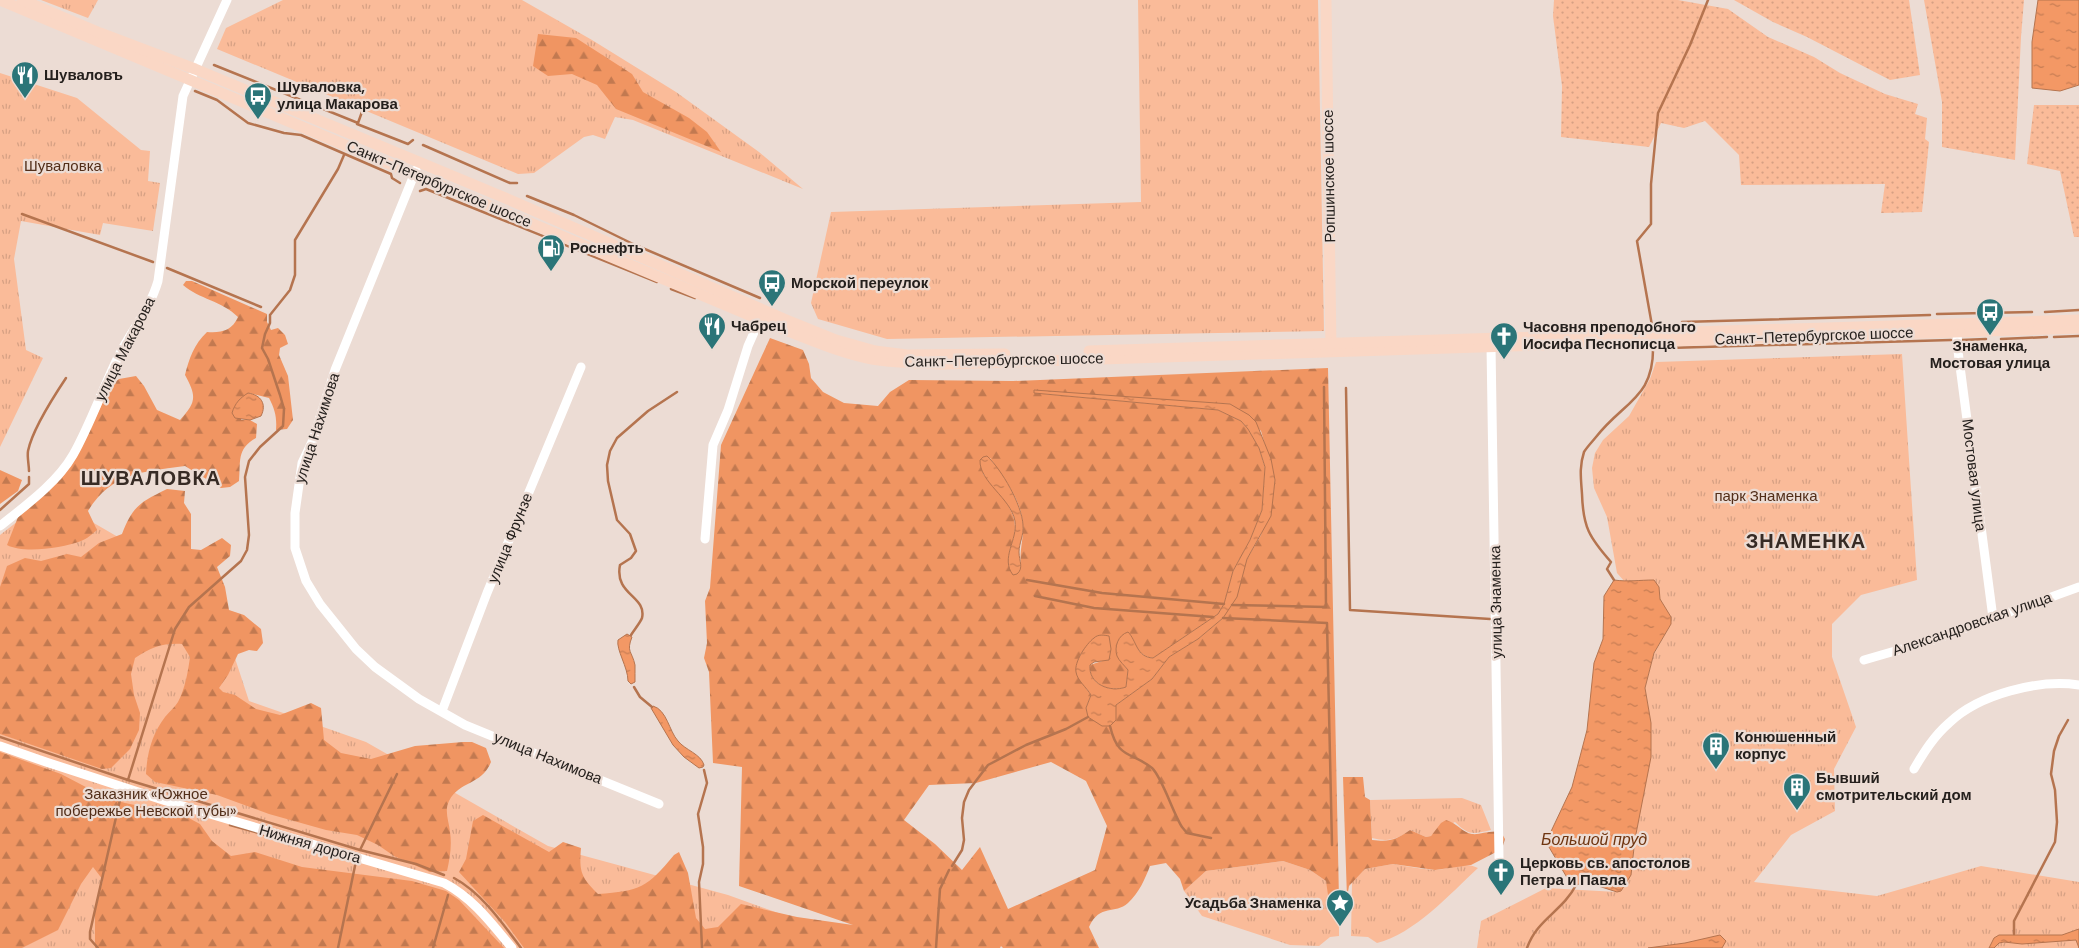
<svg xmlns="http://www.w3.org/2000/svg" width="2079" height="948" font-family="'DM Sans',sans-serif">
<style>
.grass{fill:url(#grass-tufts)}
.forest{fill:url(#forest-firs);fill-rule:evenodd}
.garden{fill:url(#garden-dots)}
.water{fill:url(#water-ripples);stroke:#b5744f}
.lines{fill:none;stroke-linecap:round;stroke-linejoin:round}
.stream{stroke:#b5744f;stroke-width:2.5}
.minor{stroke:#fff;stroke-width:9}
.major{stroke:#fad7c5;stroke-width:11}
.labels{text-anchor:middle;stroke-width:4.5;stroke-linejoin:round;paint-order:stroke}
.poi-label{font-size:15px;font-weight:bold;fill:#25201d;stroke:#ecdcd4;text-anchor:start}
.park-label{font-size:15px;fill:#522e19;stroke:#ecdcd4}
.street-label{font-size:15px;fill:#25201d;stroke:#ecdcd4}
.water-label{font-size:16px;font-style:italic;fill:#6f3510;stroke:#ecdcd4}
.district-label{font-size:20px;font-weight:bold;letter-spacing:1px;fill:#372b25;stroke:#ecdcd4}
</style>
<defs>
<pattern id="grass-tufts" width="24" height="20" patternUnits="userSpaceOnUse" patternTransform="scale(1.25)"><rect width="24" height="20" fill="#fabb99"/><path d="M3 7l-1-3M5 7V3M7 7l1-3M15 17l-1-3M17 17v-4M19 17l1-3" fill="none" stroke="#d6a083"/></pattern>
<pattern id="forest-firs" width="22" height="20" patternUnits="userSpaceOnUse" patternTransform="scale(1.25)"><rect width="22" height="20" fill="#f09562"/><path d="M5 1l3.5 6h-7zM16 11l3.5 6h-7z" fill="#c27950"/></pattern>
<pattern id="garden-dots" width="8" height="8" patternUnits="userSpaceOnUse" patternTransform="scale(1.25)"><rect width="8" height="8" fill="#fabb99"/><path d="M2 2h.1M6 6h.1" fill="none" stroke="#d6a083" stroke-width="1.8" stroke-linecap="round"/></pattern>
<pattern id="water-ripples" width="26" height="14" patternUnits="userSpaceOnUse" patternTransform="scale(1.25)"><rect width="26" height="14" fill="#f39865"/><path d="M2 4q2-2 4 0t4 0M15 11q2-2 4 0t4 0" fill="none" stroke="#c57c53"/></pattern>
</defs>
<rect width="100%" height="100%" fill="#ecdcd4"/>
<!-- grass -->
<g class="grass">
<path d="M41,0H98L88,18Z"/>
<path d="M283,0H522L592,40L676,92L759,152L803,189L633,120L615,117L605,139L593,135L584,137L534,173L518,174L217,49L226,28Z"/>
<path d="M1138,0H1318L1324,331L887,339L818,319L811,303L831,212L1141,202Z"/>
<path d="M0,73L77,98L141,150L150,151L148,181L160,183L153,231L103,223L100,235L21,221L14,259L26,350L43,358L0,447Z"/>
<path d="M1902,354L1917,580L1861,595L1832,624V657L1856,727L1834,769L1835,811L1791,835L1754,882L1877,896L1981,866L2079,882V948H1477L1481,921L1546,888L1617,892L1631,875L1651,723L1645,688L1654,654L1671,624V618L1660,599L1659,587L1639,580L1625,582L1617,573L1607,517L1594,488L1592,468L1595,453L1603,440L1629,416L1650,379L1656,362Z"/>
<path d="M49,497L137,548L229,640L249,701L366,742L548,846L728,895L851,939L865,948H0V535Z"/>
<path d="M1462,798L1481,805L1491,830C1473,834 1469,836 1455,822L1435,832L1431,836L1426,837L1410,830C1396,840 1388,842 1372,838L1370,800Z"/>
<path d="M1283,861L1310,870L1326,881L1331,899H1339V936L1330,937L1319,946L1290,945L1202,916L1184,891L1206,871Z"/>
<path d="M1393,864C1407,866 1421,869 1434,870C1449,870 1463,861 1478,868C1450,894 1414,934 1377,943L1368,937L1351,936L1352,882L1365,869Z"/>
</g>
<!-- forest -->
<g class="forest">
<path d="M538,34L576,38L632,74L643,92L689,118L707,132L721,152L616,109L597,85L572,74L548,76L533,66Z"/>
<path d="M186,281H192L267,314V322L271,330L278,328L285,335L288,344L280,348L279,355L288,376L293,420L287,429L276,430C277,418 275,409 269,398L249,393L241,420H250L257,424L256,438C236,449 241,462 239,481L230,487L221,488L185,466C143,472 112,472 88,511L97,530C92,534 87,539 81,541C62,548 24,554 7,545L18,517L40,495L61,479L77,456L111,385L119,379L136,376L144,386L157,410L180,420C196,402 197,397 185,375C189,359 194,344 207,332C221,333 232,331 238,317C222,301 199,299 183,285Z"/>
<path d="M770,338L803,350L809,364L811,378L823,392L844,403L878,406L890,392L909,380L1013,381L1328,368L1339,899H1331L1328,895L1326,881L1310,870L1283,861L1206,871L1184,891L1180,879L1166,863L1150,866C1145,879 1139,893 1128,903C1115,915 1100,903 1089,927L1099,948H1003L1001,946L1000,948H524L505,922L459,872L466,859L473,821L483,815L549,852L563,842L581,848C579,872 581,877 598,894C640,891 647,888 674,855L679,852L688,873L696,918L705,929L718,927L741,904L797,917L853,925L739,886L742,767L713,763L709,672L704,658L707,643L705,601L710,588L721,445ZM1034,393L1230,404L1261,431L1275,480L1273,495L1261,535L1247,559L1223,618L1198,639L1169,657L1152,679L1116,705V720L1086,708L1091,695L1077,676L1080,655L1094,638L1102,661L1090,665C1088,684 1110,693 1126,687L1128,670L1124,665L1134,642C1138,650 1142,657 1153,658L1218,614L1224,604L1233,571L1250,540L1262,510L1265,468L1259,448L1248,429L1241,421L1218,410ZM990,458C1004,479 1021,499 1023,524C1024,539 1019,549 1021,567L1009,554C1011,545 1015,536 1015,527C1015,507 995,488 983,474ZM1051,762L1086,781L1107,826L1095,870L1008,909L980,847L962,870L935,844L904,820L929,785L976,783Z"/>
<path d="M0,470L22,480L18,491L0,504Z"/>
<path d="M167,489L185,491L184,503L191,514V549L201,550L222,538L231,545L230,556L217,567L225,587L229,610L244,615L261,629L263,643L257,651L249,650L238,654L228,675L219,688L223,692L235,695L256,709L280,715L311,703L321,708L324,740L341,753L371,759L415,746L463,742H472L486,748L491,762C481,786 460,780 449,801C444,811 449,821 450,832C452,845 450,858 447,871L430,872L394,856L378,845L357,835L326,830L269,814L217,795L155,782L146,774C147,753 152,734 165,717C169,712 175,707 178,702C185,689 188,672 190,657L182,644C163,643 152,647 135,658L131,674L134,695L140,713L139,730L130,749L111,768L102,769L0,734V587L7,566L25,558L41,561L67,554L81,557L99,543L122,534C133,505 141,502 167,489Z"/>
<path d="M0,752L61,774L103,796L125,803L183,815L200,824L212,841L231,856L255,852L302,867L412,881L446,891L459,900L504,948H95V912L103,880L93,867L81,884L58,930L22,948H0Z"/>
<path d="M1343,777H1363L1365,797L1370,800L1372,840C1391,842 1395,840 1410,830L1426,837L1431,836L1441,823L1446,820C1457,823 1463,833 1472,834C1480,835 1489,830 1501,832L1505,839L1502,849L1471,865L1435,870L1393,864L1365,869L1349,886L1347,898Z"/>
</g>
<!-- garden -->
<g class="garden">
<path d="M1554,0H1678L1728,9L1768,37L1814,57L1840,73L1885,94L1918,104L1915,114L1927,118L1925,139L1929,142L1922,212L1881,213L1885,184L1741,185L1739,155L1705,121L1684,128L1661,123L1649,147L1561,137L1562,86L1553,16Z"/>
<path d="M1734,0H1909L1920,75L1890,80L1807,37L1773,22Z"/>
<path d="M1924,0H2024L2021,37L2015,160L1942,147V102Z"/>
<path d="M2034,105H2079V237H2074L2060,171L2027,164Z"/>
</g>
<!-- water -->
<g class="water">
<path d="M2038,0H2079V85L2060,91L2032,88V42Z"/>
<path d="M1034,390L1230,404L1249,415L1256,422L1271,459L1275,480L1271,516L1247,559L1237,597L1223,618L1198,639L1169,657L1152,679L1116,705V720L1110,726H1102L1088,717L1086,708L1091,695C1087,688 1077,680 1076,672C1074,662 1086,644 1094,638C1098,634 1104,635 1109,636L1111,649L1109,660L1094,662L1090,665C1088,684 1110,693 1126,687L1128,670C1125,666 1119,661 1117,656C1114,647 1118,635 1128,632C1137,641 1136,657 1153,658L1218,614L1224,604L1233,571L1250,540L1262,510L1265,467L1259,448L1248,429L1241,421L1218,410L1034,393Z"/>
<path d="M248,393C261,395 267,404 261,416L250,420L235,418L232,413C235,403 240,398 248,393Z"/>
<path d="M987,456C1002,470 1022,505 1023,525C1024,535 1019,543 1019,552C1019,561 1024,568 1017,574L1013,575C1000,558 1018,540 1015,521C1011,498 979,482 980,460L983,457Z"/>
<path d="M1614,580C1628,582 1640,580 1654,580L1659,587L1660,599L1671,617V624L1654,653L1645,688L1651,723V757L1635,839L1631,875L1621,891L1617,892L1586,882L1576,885L1569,881L1546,842L1572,787L1587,730L1594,663L1603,639L1604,596Z"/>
<path d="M627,634L632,637C626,652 632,651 635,665C635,670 635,677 635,682L631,684L628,681C628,667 616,650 618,640Z"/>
<path d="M653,706C667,710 669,731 678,741C685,750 701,754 704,765L703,767L699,768L684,757L673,745L651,708Z"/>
<path d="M2079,929V948L2076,940L2022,944L2004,942L1999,943L1994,948H1989L1994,938L1999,935H2062Z"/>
<path d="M1720,935L1726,941L1722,948H1648L1685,943Z"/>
</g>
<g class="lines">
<!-- stream -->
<g class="stream">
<path d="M214,65L358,123L363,109"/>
<path d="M195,91L217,100L248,123L284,133L301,135L391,174L392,178L400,183"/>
<path d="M357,124L408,144L413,140"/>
<path d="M423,145L510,183H517"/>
<path d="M420,191L426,189L657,282"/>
<path d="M527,196L574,215L633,244L760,298"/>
<path d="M22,214L153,262"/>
<path d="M167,268L261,307"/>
<path d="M671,289L695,298"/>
<path d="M2045,312L2079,310"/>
<path d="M1937,314L2032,312"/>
<path d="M1682,322L1930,315"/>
<path d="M1653,331L1637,241L1651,224V184L1658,113L1690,45L1708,0"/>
<path d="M2054,337L2079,336"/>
<path d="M2001,339L2047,337"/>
<path d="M1962,340L1986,339"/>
<path d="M1668,348L1951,340"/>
<path d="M1346,388L1350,610L1490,619"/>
<path d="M29,471C29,465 27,457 28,451C32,431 54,396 66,378"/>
<path d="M0,510L29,484V477"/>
<path d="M1027,580L1102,593L1224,604"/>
<path d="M1614,580L1607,569L1611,562C1589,537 1583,527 1582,494C1581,479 1579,467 1584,452C1587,447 1592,442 1596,437C1624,401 1655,398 1653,344"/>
<path d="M1035,596L1094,608L1213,617"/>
<path d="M1232,605L1326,607L1324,387"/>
<path d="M1223,618L1327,623L1332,845"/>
<path d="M631,635C634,630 640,623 642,618C647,596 614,595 620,565L631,558L636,551L630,534L617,520L608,481L607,465L610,451L617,438L648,411L677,392"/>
<path d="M634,687L640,697L652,707"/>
<path d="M1110,726C1118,760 1131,751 1152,768C1162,777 1173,813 1182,827L1187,833L1211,838"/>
<path d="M0,737L128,780L175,629L189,607L241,561L247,550L249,535L245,477L249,461L260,447L283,426L284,409L280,395L268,359L262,348L265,334L270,323V315L290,290L295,275V240L338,169L344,155"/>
<path d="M128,780L360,850L416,864L444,875"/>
<path d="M230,825L298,844"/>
<path d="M360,850L397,774"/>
<path d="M952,866L962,850L964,840L962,818L964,802L969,790L988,765L1026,745L1066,729L1088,717"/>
<path d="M454,878C482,893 503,924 521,948"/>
<path d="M2014,934V921L2055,842L2057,822L2055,790L2051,774L2054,751L2059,736L2068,720"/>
<path d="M98,948L90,939V932L122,791"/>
<path d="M338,948L356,861H353"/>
<path d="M433,948L448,895"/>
<path d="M702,948L699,882L703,864V847L698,814L707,783L704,770"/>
<path d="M936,948L940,889L949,870"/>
<path d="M1527,948C1537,919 1563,911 1576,885"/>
</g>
<!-- minor -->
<g class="minor">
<path d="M416,170L335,370L312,442L302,463L295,513V548L306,581L320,604L356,649L375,667L419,699L465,725L659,804"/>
<path d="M1957,332L1958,351L1993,618"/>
<path d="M1491,346L1499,858"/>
<path d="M0,526C25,506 57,483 73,455C91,423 103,387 119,355C132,329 150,309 158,281L183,96L227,0"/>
<path d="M705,539L713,445L728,410L748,346L760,319"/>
<path d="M1864,660L1933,640L2079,587"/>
<path d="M442,711L487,593L581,367"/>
<path d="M0,746L46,762L166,801L444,883C473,898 492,924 512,948"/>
<path d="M1914,769C1924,752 1934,736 1949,723C1979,694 2039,679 2079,685"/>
</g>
<!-- major -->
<g class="major">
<path d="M0,0L780,328C810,339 840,353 872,359C896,363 921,363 945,364L2079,328"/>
<path d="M22,0L100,33L195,69L510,200L784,319L836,340L875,351L907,355L1005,354"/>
<path d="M1326,0L1331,349"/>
<path d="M1089,351L2079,320"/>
</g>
</g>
<!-- icons -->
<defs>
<g id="restaurant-pin" transform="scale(1.4375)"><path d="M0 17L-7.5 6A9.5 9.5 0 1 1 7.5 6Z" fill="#2b7578" stroke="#ecdcd4"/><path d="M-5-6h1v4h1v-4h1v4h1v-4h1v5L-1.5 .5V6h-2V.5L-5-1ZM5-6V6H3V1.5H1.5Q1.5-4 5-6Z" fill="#fff"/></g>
<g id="bus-pin" transform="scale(1.4375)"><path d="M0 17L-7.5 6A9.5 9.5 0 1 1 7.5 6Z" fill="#2b7578" stroke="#ecdcd4"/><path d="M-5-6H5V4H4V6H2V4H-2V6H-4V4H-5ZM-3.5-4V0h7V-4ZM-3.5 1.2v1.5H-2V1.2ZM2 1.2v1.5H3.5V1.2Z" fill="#fff"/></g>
<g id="fuel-pin" transform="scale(1.4375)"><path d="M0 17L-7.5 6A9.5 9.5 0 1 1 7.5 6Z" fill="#2b7578" stroke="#ecdcd4"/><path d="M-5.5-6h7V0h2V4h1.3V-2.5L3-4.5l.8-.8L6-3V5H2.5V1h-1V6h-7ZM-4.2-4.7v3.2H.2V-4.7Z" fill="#fff"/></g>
<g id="church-pin" transform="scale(1.4375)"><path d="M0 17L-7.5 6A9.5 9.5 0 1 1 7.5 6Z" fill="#2b7578" stroke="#ecdcd4"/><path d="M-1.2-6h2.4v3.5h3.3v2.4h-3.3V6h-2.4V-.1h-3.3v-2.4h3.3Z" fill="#fff"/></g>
<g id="building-pin" transform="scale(1.4375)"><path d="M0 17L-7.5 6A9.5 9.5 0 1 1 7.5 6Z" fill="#2b7578" stroke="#ecdcd4"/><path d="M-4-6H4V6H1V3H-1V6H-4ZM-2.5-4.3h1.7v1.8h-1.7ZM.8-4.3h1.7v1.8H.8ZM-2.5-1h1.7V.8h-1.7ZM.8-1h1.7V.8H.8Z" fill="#fff"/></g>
<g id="sight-pin" transform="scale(1.4375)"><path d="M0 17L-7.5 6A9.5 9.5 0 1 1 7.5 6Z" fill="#2b7578" stroke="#ecdcd4"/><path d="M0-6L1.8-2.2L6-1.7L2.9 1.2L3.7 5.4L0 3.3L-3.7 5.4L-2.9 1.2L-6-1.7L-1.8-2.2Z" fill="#fff"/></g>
</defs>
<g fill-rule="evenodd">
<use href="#restaurant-pin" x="25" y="75"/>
<use href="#bus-pin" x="258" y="96"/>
<use href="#fuel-pin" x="551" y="248"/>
<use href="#bus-pin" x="772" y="283"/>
<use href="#bus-pin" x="1990" y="312"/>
<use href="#restaurant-pin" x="712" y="326"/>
<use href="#church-pin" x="1504" y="336"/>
<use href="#building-pin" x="1716" y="746"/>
<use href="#building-pin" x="1797" y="787"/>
<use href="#church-pin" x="1501" y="872"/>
<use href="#sight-pin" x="1340" y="903"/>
</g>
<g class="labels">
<!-- poi labels -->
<g class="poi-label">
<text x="44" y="80">Шуваловъ</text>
<text x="277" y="92">Шуваловка,<tspan x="277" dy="17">улица Макарова</tspan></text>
<text x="570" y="253">Роснефть</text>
<text x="791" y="288">Морской переулок</text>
<text x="731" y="331">Чабрец</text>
<text x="1523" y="332">Часовня преподобного<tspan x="1523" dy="17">Иосифа Песнописца</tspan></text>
<text x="1990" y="351" text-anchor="middle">Знаменка,<tspan x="1990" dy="17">Мостовая улица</tspan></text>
<text x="1735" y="742">Конюшенный<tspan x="1735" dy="17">корпус</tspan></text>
<text x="1816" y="783">Бывший<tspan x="1816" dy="17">смотрительский дом</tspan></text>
<text x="1520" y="868">Церковь св. апостолов<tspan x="1520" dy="17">Петра и Павла</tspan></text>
<text x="1321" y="908" text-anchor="end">Усадьба Знаменка</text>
</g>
<!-- park labels -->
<g class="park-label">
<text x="63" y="171">Шуваловка</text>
<text x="1766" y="501">парк Знаменка</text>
<text x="146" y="799">Заказник «Южное<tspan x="146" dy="17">побережье Невской губы»</tspan></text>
</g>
<!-- street labels -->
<g class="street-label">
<text transform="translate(1329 176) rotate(-91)" y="5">Ропшинское шоссе</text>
<text transform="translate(439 184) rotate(23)" y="5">Санкт-Петербургское шоссе</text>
<text transform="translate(1814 336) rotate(-2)" y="5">Санкт-Петербургское шоссе</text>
<text transform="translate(125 349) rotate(-63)" y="5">улица Макарова</text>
<text transform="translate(1004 360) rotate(-1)" y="5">Санкт-Петербургское шоссе</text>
<text transform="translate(317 428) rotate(-72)" y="5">улица Нахимова</text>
<text transform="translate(1974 475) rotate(83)" y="5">Мостовая улица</text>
<text transform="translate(510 538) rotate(-68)" y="5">улица Фрунзе</text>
<text transform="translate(1496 602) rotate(-91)" y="5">улица Знаменка</text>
<text transform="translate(1972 624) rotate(-19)" y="5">Александровская улица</text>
<text transform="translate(548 758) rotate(22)" y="5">улица Нахимова</text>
<text transform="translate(310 844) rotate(16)" y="5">Нижняя дорога</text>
</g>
<!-- water labels -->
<g class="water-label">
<text x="1594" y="845">Большой пруд</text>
</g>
<!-- district labels -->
<g class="district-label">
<text x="151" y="485">ШУВАЛОВКА</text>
<text x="1806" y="548">ЗНАМЕНКА</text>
</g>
</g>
</svg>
